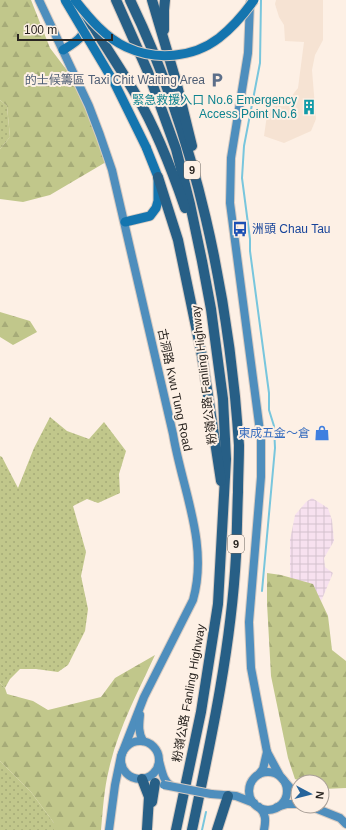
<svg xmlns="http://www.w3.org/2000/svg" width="346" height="830" font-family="Helvetica,'Noto Sans SC',sans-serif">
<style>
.built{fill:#f6e3d3}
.industrial{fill:url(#industrial-grid)}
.grass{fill:url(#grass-dots)}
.forest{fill:url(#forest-firs)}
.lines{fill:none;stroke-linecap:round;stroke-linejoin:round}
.stream{stroke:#78c6dd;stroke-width:2}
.secondary-casing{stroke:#d7cbc2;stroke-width:10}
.primary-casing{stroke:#d7cbc2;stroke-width:11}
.highway-casing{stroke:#d7cbc2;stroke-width:12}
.secondary{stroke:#4e8ebd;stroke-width:8}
.primary{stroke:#1475af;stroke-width:9}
.highway{stroke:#275f86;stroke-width:10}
.secondary-bridge-casing{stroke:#d7cbc2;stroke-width:10;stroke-linecap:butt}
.primary-bridge-casing{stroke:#d7cbc2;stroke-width:11;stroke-linecap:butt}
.secondary-bridge{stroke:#4e8ebd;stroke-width:8}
.primary-bridge{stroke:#1475af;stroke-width:9}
.labels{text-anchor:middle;stroke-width:4;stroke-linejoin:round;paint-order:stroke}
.shield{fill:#fdf0e5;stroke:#69625c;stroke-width:1}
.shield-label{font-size:11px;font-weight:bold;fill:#2a2521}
.service-label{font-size:12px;fill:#4e5e75;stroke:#fdf0e5;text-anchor:end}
.culture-label{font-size:12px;fill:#0d838f;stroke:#fdf0e5;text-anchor:end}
.transit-label{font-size:12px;fill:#164399;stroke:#fdf0e5;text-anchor:start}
.street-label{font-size:12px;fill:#2a2521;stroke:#fdf0e5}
.shop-label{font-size:12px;fill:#366cbe;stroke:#fdf0e5;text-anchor:end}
</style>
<defs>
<pattern id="industrial-grid" width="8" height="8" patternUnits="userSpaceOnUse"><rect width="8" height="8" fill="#f7e1ef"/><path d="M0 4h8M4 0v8" fill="none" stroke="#d4c1cd"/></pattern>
<pattern id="grass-dots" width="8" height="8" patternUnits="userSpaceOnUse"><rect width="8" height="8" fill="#c1c78b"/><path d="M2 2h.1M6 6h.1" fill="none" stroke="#a6ab78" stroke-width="1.8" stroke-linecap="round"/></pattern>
<pattern id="forest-firs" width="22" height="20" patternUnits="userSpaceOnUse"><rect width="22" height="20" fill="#c1c78b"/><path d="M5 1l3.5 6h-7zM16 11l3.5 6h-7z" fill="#a6ab78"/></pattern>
</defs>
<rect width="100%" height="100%" fill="#fdf0e5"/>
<!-- built -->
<path class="built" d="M276,0H323V40L315,55L312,70L316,119L311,131L284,143L264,136L268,108L287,102L298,88L304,42L285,41L284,25L279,17L275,4Z"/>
<!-- industrial -->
<path class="industrial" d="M312,498L328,508L332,520L334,541L324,558L325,567L333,573L317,611L290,590V540L295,515L306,502Z"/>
<!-- grass -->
<g class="grass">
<path d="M0,100L7,106L10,137L0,149Z"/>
<path d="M50,417L67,431L89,439L104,422L126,451L119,474L120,493L98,503L87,499L73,506L86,552L81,576L88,609L85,631L68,665L58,672L36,669H20L10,679L5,688L0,683V456L2,457L18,488L34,448Z"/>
<path d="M0,761L31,792L54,823V830H0Z"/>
</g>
<!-- forest -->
<g class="forest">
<path d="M0,0H31L50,48L69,73L97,129L106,162L50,195L23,202L0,199V149L10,137L7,106L0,100Z"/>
<path d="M0,312L30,321L37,332L13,345L0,337Z"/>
<path d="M267,573L281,575L313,584L328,616L332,650L346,661V788L323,789L322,782H303L295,779L288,758L271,676L267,603Z"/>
<path d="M155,655C138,692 118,729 109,769C104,789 103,809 101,830H54V823L31,792L0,761V683L5,688L7,694L33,701L48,710L101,697L115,678Z"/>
</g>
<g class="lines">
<!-- stream -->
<g class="stream">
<path d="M261,0L260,63L244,146L242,178L250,239V251L269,393V410L274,426L275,448L262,591"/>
<path d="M202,830L206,812"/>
</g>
<!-- secondary casing -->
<g class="secondary-casing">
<g id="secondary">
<path d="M39,0L89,106L100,135L112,170L173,434C182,489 209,544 193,600L144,697L121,756L115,785L109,830"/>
<path d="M250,3L248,53L231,158L230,203L261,439V477L249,622L251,668L267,752L280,776L298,797"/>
<path d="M140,715C139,725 138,732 143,741"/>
<circle cx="140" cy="760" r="19"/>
<path d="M159,761C162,771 163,781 171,786"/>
<circle cx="268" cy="791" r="19"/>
<path d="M259,774L263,769L267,752"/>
<path d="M211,794L236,796L254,803"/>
<path d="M310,806L340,818L346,824"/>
<path d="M259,807C266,814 266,820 264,830"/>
<path d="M277,807L287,804H298"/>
</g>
</g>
<!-- primary casing -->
<g class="primary-casing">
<g id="primary">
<path d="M63,50C80,40 89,34 85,12"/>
<path d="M125,222L150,216L156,208L158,201V177L146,147"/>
</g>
</g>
<!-- highway casing -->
<g class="highway-casing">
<g id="highway">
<path d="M116,0L148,72L176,149L190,204L202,261L211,309L223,399L226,459L218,604L201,712L176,830"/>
<path d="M130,0C196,136 229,295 239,445C239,461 238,477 238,492C237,514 237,535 236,556C231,648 211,740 192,830"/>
<path d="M152,0L176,81L192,146"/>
<path d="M89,19C104,45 121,69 136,95C156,129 172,170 185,208"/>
<path d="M164,30V10L165,0"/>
<path d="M158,177L178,240L202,356L221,481"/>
<path d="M142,779L149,797L147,829"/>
<path d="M152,802L155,783"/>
<path d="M217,830L228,796"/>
</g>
</g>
<!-- secondary -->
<use href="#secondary" class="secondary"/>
<!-- primary -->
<use href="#primary" class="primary"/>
<!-- highway -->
<use href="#highway" class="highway"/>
<!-- secondary-bridge casing -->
<g class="secondary-bridge-casing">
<path id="secondary-bridge" d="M164,785L211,794"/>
</g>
<!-- primary-bridge casing -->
<g class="primary-bridge-casing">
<g id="primary-bridge">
<path d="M65,0L115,84L146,147"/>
<path d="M75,0C89,18 106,38 126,47C156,61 193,58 219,38C233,27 244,14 254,0"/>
</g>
</g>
<!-- secondary-bridge -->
<use href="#secondary-bridge" class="secondary-bridge"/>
<!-- primary-bridge -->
<use href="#primary-bridge" class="primary-bridge"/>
</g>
<!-- icons -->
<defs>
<g id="parking-bare" transform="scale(1.2)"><path d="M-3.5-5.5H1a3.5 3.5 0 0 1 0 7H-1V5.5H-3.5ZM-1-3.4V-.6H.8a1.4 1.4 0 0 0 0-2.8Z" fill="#5c6f8a" stroke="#fdf0e5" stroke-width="2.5" paint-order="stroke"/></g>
<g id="building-bare" transform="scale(1.2)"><path d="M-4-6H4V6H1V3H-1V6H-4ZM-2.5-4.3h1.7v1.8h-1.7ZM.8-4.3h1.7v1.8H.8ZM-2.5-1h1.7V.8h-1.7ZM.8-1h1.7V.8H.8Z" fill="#0f9aa8" stroke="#fdf0e5" stroke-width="2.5" paint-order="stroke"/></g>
<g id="bus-bare" transform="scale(1.2)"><path d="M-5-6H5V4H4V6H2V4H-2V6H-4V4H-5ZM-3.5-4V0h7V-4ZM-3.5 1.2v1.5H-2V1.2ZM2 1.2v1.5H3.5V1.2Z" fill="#1a4fb4" stroke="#fdf0e5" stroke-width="2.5" paint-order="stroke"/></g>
<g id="shop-bare" transform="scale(1.2)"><path d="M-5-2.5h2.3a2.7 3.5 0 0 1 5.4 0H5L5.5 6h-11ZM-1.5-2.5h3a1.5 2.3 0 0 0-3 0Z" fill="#3f7fe0" stroke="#fdf0e5" stroke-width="2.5" paint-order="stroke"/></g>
</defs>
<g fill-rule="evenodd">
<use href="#parking-bare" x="217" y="80"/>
<use href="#building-bare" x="309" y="107"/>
<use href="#bus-bare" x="240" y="229"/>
<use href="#shop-bare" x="322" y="433"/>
</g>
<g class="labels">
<!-- shield labels -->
<g class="shield">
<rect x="184" y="161" width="16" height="18" rx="3"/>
<rect x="228" y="535" width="16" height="18" rx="3"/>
</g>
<g class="shield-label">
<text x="192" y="174">9</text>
<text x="236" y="548">9</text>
</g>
<!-- service labels -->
<g class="service-label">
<text x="205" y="84">的士候籌區 Taxi Chit Waiting Area</text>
</g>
<!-- culture labels -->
<g class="culture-label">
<text x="297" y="104">緊急救援入口 No.6 Emergency<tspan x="297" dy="14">Access Point No.6</tspan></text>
</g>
<!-- transit labels -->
<g class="transit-label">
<text x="252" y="233">洲頭 Chau Tau</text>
</g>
<!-- street labels -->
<g class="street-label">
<text transform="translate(204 375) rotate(-97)" y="4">粉嶺公路 Fanling Highway</text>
<text transform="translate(175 390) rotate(78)" y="4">古洞路 Kwu Tung Road</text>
<text transform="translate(189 693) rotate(-80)" y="4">粉嶺公路 Fanling Highway</text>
</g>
<!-- shop labels -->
<g class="shop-label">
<text x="310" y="437">東成五金～倉</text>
</g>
</g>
<!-- north arrow -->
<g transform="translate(310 794) rotate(97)"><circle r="19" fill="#fdf0e5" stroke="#a99f97"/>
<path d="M0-3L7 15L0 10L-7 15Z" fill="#26649b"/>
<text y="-6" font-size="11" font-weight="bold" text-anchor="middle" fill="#2a2521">N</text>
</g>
<!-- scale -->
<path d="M18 34v6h94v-6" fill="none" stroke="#2a2521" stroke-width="2"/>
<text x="24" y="34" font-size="12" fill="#2a2521" stroke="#fdf0e5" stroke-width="3" paint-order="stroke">100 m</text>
</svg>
